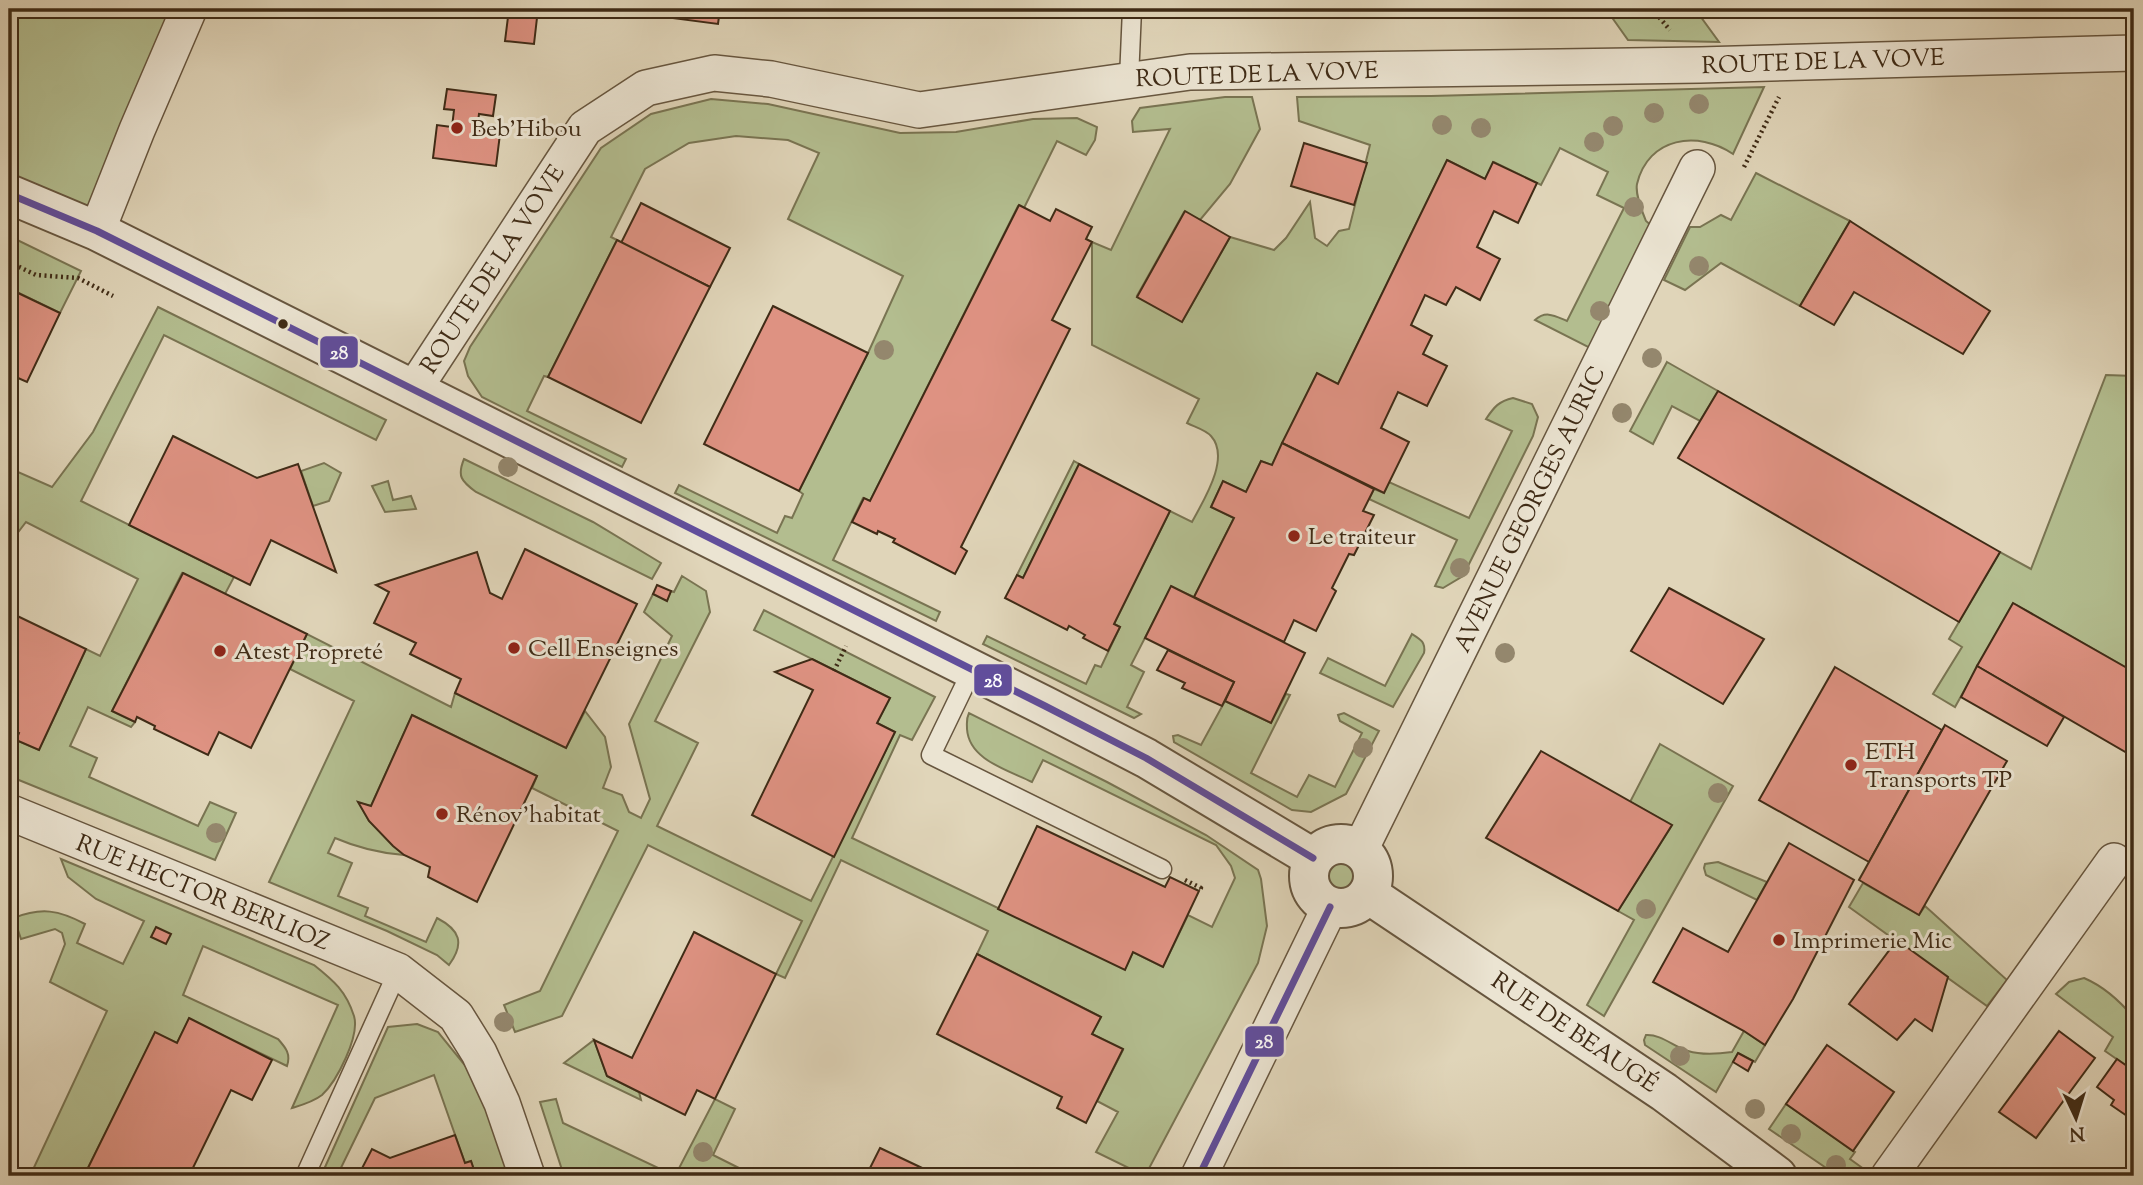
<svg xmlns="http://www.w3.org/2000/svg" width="2143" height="1185" font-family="'Sorts Mill Goudy',serif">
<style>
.green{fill:#b3bd8f;stroke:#797452;stroke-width:2}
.building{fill:#de9282;stroke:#3f2b16;stroke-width:2}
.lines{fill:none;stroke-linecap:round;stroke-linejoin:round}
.service-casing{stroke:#67563f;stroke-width:21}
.minor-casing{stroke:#67563f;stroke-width:38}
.tertiary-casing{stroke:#67563f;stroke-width:42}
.path{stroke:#3f2b16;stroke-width:4.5;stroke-dasharray:2 3.5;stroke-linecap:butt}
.service{stroke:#ebe4d2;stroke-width:18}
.minor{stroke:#ebe4d2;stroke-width:35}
.tertiary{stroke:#ebe4d2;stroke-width:38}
.bus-1-casing{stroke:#ebe4d2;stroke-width:12}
.bus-1{stroke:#614e9b;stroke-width:7}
.tree{fill:#94876d}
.poi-dot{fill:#8f2418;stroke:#ebe4d2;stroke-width:2.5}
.bus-dot{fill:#3f2b16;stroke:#ebe4d2;stroke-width:2.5}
.labels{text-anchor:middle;stroke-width:6;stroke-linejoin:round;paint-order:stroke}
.street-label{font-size:24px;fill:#3f2b16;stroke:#ebe4d2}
.poi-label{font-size:24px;fill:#3f2b16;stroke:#ebe4d2;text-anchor:start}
.line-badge{stroke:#ebe4d2;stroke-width:2.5}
.badge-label{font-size:19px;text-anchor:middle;font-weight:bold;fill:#fff}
</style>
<rect width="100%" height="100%" fill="#e0d5b9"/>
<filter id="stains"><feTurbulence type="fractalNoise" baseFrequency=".00286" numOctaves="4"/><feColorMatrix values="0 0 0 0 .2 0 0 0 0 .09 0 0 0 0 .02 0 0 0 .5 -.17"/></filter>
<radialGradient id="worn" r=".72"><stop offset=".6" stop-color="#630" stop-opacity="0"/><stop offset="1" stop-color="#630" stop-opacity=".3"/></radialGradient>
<!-- green -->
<g class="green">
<path d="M9,9H189L97,231L9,194Z"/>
<path d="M1606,9H1695L1719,42L1628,40Z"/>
<path d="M1764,87L1733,154C1698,130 1648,137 1637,184C1635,195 1642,211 1646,221L1653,227L1594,350L1535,320C1546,310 1555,316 1567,321L1624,208L1597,195L1608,172L1560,148L1541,185L1494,162L1485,179L1447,160L1338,384L1317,373L1272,465L1261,461L1246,492L1223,481L1211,507L1234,518L1194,597L1171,587L1131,665L1144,672L1127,707L1141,714L1134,718L983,644L987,636L1086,684L1095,665L1101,667L1120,627L1114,624L1170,511L1192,522C1203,501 1231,458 1211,436C1206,430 1195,427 1187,423L1199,399L1092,345V242L1111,250L1170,129L1133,132L1132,121L1140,108L1225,97H1252L1260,129L1230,184L1200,220L1184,212L1137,296L1182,322L1230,237L1274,250L1286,238L1310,202L1315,238L1327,246L1339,231L1349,229L1370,145L1299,121L1297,97L1431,96Z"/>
<path d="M711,99L768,104L900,133L956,132L1033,119L1077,118L1097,127L1095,140L1086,155L1057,141L1024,208L1018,206L870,501L863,498L833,560L940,612L936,621L675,493L679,485L777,533L785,516L792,518L803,494L799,491L868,353L903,276L788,219L819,153L788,140L736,136L689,143L645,169L611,237L617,240L548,377L544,376L527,411L626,459L622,467L482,397L468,376L464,361L470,347L601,148L651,114Z"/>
<path d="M1756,173L1850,221L1800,306L1721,263L1685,290L1664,280L1690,227H1700L1721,215L1731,220Z"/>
<path d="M9,236L81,271L60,313L17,292L11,302L9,300Z"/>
<path d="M158,307L386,420L376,440L164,335L81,501L234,577L225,594L182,573L112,711L135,722L131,727L88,707L70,746L97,758L89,777L198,826L210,802L236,813L215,860L9,776V755L16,740L39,750L86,649L100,656L138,579L26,522L9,544V468L52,487L93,432Z"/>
<path d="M1667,362L1718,391L1700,421L1672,406L1653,444L1630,431Z"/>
<path d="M2106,375L2134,376V672L2013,603L1955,707L1933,694L1962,647L1949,639L2000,552L2031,569Z"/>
<path d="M1513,398L1532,404L1538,417L1533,436L1463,576L1443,588L1435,586L1457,540L1369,499L1374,489L1384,493L1389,482L1469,518L1512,431L1486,419C1494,407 1499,401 1513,398Z"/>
<path d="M464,459L593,522L661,563L652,579L476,492C461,481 457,476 464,459Z"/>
<path d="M1074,461L1079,464L1023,578L1017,575Z"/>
<path d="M324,463L341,473L329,501L313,506L301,471Z"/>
<path d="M388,481L393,500L411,496L416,509L385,512L372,486Z"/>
<path d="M682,576L706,591L710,612L655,721L698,743L657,826L811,901L895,732L877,723L890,698L754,630L764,610L935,697L912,740L900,735L852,838L1125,969L1133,952L1163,967L1188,915L1212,927L1235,878L1231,866L1216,845L1043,760L1032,782C1008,770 969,760 967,729C967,723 966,719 969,713L1107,782L1206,835L1258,870L1261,879L1267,926L1258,963L1145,1176L1096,1152L1118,1112L1097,1101L1123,1050L1092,1034L1101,1017L977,954L988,931L841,860L785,978L776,974L802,921L648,845L562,1016L515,1032L504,1005L540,991L618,831L532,788L537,776L412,715L371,806L359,803L369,821L404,855C378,853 358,848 335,838L328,853L352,863L338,896L368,908L365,916L426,942L437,918C460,930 465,943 449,965L437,955L387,931L269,882L354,701L290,669L307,634L451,707L455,693L566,748L585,711L605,737L611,767L603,788L622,795L629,812L641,818L650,799L629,724L672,636L644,612L653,594L667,600L671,591L674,592Z"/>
<path d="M1412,634C1420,639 1426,642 1424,653L1393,707L1320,673L1328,658L1385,686Z"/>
<path d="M1286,694L1290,695L1251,773L1297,797L1309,775L1335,787L1362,733L1340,721L1338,715L1344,713L1379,731L1346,794L1311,812L1292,810L1174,742L1173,736L1178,735L1201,745L1225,701L1271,723Z"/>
<path d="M1660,744L1733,786L1604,1016L1587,1005L1634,920L1618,911L1672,825L1630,802Z"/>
<circle cx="1341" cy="876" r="20"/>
<path d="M61,859L314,965C334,981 346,991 354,1016C360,1036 337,1081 322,1095C313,1102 302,1105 292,1108L338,1005L203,946L183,995L278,1039C286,1048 291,1054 287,1066L189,1019L177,1043L155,1033L84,1176H30L107,1011L50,982L65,944L62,933L55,929L21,939L14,918C41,907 59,910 85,924L77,943L123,964L144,921L96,899L68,877Z"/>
<path d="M1718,862L1767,882L1757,900L1706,875L1704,868L1705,864Z"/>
<path d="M1863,883L1919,915L1925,906L2007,980L1987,1006L1849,907Z"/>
<path d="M2084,978C2105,987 2120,1001 2134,1018V1071L2105,1051L2113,1037L2056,994L2069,982Z"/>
<path d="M417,1024L438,1032L468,1069L492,1121L510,1176H476L471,1161L465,1163L434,1075L375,1098L337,1176H321L388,1027Z"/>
<path d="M1744,1031L1765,1045L1755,1062L1738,1053L1716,1092L1645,1045L1644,1040L1646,1035C1661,1034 1674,1047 1688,1051C1701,1055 1718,1054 1732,1052Z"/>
<path d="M594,1040L607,1076L639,1092L641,1100L564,1063Z"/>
<path d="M556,1099L563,1123L675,1176L715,1099L735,1109L713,1155L743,1170L744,1176H564L540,1102Z"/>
<path d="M1786,1104L1855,1152L1850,1159L1868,1172L1866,1176H1838L1769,1129Z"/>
</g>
<!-- building -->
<g class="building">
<path d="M509,9H538L534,44L505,41Z"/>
<path d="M673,9H720L718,24L672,18Z"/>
<path d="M447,89L496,95L493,116L479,114L477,130L500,134L496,166L433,158L437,125L452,127L454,110L444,109Z"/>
<path d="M1304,143L1367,163L1354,205L1291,186Z"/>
<path d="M1447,160L1485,179L1493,162L1537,183L1518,223L1494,211L1477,247L1500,259L1480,300L1456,287L1446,305L1425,295L1411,325L1432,336L1423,354L1447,366L1427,406L1398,392L1381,428L1409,442L1384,493L1282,443L1317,373L1338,384Z"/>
<path d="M641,203L730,248L710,287L621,243Z"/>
<path d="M1019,205L1050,221L1056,209L1092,227L1086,239L1092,242L1052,320L1070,329L961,547L967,551L955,574L893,542L895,539L878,531L877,534L852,522L864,498L870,501Z"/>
<path d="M1185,211L1230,237L1182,322L1137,297Z"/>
<path d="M1850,221L1990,311L1963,354L1854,292L1834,325L1800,306Z"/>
<path d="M617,240L710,287L641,423L548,377Z"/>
<path d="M16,292L60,313L27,382L9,374V300L11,302Z"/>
<path d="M773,306L868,353L799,491L704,444Z"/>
<path d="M1718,391L2000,552L1959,622L1678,458Z"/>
<path d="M173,436L257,478L298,464L336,572L271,540L250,585L129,525Z"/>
<path d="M1282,443L1374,489L1363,511L1374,515L1354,555L1349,554L1332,588L1336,591L1316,631L1294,620L1284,642L1194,597L1234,518L1211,507L1223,481L1246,492L1261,461L1272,465Z"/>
<path d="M1079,464L1170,511L1114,624L1120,627L1108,651L1083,638L1085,635L1069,626L1067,630L1005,598L1017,575L1023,578Z"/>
<path d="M525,549L637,604L566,748L455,693L461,679L410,654L416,643L374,623L389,592L376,585L477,552L490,593L502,599Z"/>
<path d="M183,573L307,634L251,748L219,732L208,755L154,729L155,726L137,717L135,722L112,711Z"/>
<path d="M657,585L671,591L667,601L653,594Z"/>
<path d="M1171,586L1305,653L1271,723L1225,701L1234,682L1145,638Z"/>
<path d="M1669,588L1764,639L1723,704L1631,651Z"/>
<path d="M2013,603L2134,672V757L1977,666Z"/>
<path d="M9,612L86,649L39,750L16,740L19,733L9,728Z"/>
<path d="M1168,650L1234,682L1222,706L1182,688L1185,683L1157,670Z"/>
<path d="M812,659L890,698L877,723L895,732L834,857L752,815L813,690L775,672Z"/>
<path d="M1977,666L2064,717L2047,746L1961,697Z"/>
<path d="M1835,667L1942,730L1869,862L1759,800Z"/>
<path d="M412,715L537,776L477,902L428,877L430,867L404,855L393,846L369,821L358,802L371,806Z"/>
<path d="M1945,725L2007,761L1919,915L1859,880Z"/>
<path d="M1541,751L1672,825L1618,911L1486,838Z"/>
<path d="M1037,826L1165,887L1170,877L1199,891L1163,967L1133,952L1125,970L998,909Z"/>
<path d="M1789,843L1854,880L1793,999L1765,1045L1744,1031L1653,982L1683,928L1728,952Z"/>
<path d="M156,927L171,934L166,944L151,937Z"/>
<path d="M694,932L776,974L715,1099L697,1090L685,1115L607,1076L594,1040L632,1058Z"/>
<path d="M1897,940L1948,977L1932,1031L1915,1019L1897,1040L1849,1004Z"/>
<path d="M977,954L1101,1017L1092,1034L1123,1049L1086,1123L1057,1108L1062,1097L937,1034Z"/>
<path d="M189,1018L272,1060L252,1100L231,1090L189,1176H84L155,1032L177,1043Z"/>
<path d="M2059,1031L2095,1058L2036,1138L1999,1112Z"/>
<path d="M1827,1045L1894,1092L1853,1151L1786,1104Z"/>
<path d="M1738,1053L1753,1061L1748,1071L1733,1062Z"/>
<path d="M2117,1059L2134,1071V1114L2130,1118L2111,1105L2114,1100L2097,1087Z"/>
<path d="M455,1135L465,1163L471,1161L476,1176H358L372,1149L390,1158Z"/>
<path d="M880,1148L939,1176H866Z"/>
</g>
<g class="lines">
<!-- service casing -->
<g class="service-casing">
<g id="service">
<path d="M1129,79L1132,9"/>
<path d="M972,670L931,755L1162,869"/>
<path d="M305,1176L398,971"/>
</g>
</g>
<!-- minor casing -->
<g class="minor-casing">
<g id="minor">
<path d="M97,231L137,130L189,9"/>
<path d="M414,389L585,128L646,88L714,73L771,79L919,110L1190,72L1700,65L2134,53"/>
<path d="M9,812L398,971L456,1016L479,1053L502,1103L527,1176"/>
<path d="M1360,850L1697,168"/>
<path d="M1199,1176L1330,907"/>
<path d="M1889,1176L2114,861"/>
</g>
</g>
<!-- tertiary casing -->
<g class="tertiary-casing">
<g id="tertiary">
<path d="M9,194L97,231L1045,706L1146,758L1313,858"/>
<circle cx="1341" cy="876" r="32"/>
<path d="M1368,894L1664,1092L1777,1176"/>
</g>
</g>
<!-- path -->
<g class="path">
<path d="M1652,9L1670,30"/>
<path d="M1744,167L1779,97"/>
<path d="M9,262L36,275L78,278L113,296"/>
<path d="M834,671L846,646"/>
<path d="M9,731L10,728"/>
<path d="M1185,880L1201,888L1199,891"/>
</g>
<!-- service -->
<use href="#service" class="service"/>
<!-- minor -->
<use href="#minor" class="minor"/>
<!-- tertiary -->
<use href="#tertiary" class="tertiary"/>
<!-- bus-1 casing -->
<g class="bus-1-casing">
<g id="bus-1">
<path d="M9,194L97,231L1045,706L1146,758L1313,858"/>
<path d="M1199,1176L1330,907"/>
</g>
</g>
<!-- bus-1 -->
<use href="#bus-1" class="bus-1"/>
</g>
<!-- trees -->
<g class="tree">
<circle cx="1699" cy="104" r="10"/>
<circle cx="1654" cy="113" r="10"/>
<circle cx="1442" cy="125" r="10"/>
<circle cx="1613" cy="126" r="10"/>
<circle cx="1481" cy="128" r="10"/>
<circle cx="1594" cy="142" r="10"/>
<circle cx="1634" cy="207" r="10"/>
<circle cx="1699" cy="266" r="10"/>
<circle cx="1600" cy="311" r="10"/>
<circle cx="884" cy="350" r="10"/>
<circle cx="1652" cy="358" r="10"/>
<circle cx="1622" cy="413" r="10"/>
<circle cx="508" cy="467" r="10"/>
<circle cx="1460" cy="568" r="10"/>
<circle cx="1505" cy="653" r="10"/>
<circle cx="1363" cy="748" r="10"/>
<circle cx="1718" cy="793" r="10"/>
<circle cx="216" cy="833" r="10"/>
<circle cx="1646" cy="909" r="10"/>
<circle cx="504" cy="1022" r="10"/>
<circle cx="1680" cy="1056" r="10"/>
<circle cx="1755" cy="1109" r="10"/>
<circle cx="1791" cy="1134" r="10"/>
<circle cx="703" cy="1152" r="10"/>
<circle cx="1836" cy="1165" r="10"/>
</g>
<!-- markers -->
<g class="poi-dot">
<circle cx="457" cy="128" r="7"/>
<circle cx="1294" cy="536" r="7"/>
<circle cx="514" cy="648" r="7"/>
<circle cx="220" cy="651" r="7"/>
<circle cx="1851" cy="765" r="7"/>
<circle cx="442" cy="814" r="7"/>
<circle cx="1779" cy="940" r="7"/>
</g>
<circle class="bus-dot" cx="283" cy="324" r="6"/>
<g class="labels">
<!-- street labels -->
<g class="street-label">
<text transform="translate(1823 61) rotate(-2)" y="8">ROUTE DE LA VOVE</text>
<text transform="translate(1257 74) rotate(-2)" y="8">ROUTE DE LA VOVE</text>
<text transform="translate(492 269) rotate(-57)" y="8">ROUTE DE LA VOVE</text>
<text transform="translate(1529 509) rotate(-64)" y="8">AVENUE GEORGES AURIC</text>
<text transform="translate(203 892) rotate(22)" y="8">RUE HECTOR BERLIOZ</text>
<text transform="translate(1575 1032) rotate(34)" y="8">RUE DE BEAUGÉ</text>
</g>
<!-- poi labels -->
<g class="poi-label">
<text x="471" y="136">Beb'Hibou</text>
<text x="1308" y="544">Le traiteur</text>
<text x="528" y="656">Cell Enseignes</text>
<text x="234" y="659">Atest Propreté</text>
<text x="1865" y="759">ETH<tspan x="1865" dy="28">Transports TP</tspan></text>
<text x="456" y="822">Rénov'habitat</text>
<text x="1793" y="948">Imprimerie Mic</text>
</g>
</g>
<g class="line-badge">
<rect x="319" y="335" width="40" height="34" rx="7" fill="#614e9b"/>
<rect x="973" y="663" width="40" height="34" rx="7" fill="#614e9b"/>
<rect x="1244" y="1025" width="41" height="33" rx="7" fill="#614e9b"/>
</g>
<g class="badge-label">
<text x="339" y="359">28</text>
<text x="993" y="687">28</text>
<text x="1264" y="1048">28</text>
</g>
<!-- margin -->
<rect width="2143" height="1185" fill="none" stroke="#e0d5b9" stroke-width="35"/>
<rect x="10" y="10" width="2122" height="1164" fill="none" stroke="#3f2b16" stroke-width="3.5"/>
<rect x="18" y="18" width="2108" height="1150" fill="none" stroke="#3f2b16" stroke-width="2"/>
<!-- north arrow -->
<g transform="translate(2076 1118) rotate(176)" stroke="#ebe4d2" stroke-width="5" paint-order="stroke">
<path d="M0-5L12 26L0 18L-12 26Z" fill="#3f2b16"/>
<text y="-10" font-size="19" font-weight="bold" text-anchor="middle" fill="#3f2b16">N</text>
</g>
<rect width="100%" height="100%" filter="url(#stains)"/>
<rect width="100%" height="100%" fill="url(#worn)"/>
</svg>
